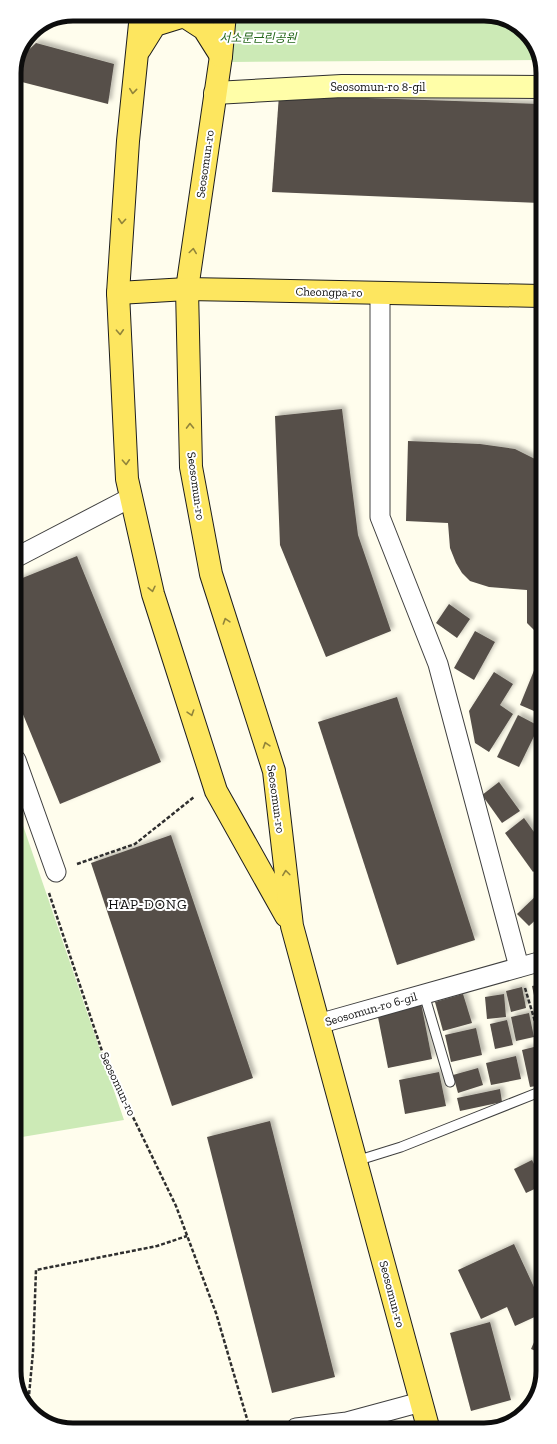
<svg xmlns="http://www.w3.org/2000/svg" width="557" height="1444" font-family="'Zilla Slab','Noto Sans KR',serif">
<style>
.green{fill:#cceab6}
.building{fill:#564f49;filter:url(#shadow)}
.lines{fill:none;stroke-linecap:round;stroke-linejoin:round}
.lane-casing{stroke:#404040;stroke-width:11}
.street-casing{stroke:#404040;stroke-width:21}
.secondary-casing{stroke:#2f2f2f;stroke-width:24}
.primary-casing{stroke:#1e1e1e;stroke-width:24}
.path{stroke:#2f2f2f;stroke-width:2.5;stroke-dasharray:4 2;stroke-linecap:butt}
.lane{stroke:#fff;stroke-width:9}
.street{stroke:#fff;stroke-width:19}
.secondary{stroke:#fffea8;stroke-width:22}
.primary{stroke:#fde65f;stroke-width:22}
.rail{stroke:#c12921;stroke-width:3}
.oneway{stroke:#91843a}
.labels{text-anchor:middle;stroke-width:4;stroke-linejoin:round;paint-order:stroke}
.park-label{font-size:12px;font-style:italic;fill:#24671b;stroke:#fff}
.street-label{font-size:12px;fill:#0d0d0d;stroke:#fff}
.quarter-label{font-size:14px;letter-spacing:1px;fill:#0d0d0d;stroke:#fff}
.rim{fill:none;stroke:#0d0d0d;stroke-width:5}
</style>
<defs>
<filter id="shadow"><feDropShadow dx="3.5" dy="-3.5" stdDeviation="2" flood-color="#0004"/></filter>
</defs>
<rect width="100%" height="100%" fill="#fffded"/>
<!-- green -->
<g class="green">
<path d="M236,14H489L520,26L540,54V60L231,62Z"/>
<path d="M16,805L124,1120L16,1138Z"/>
</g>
<!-- building -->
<g class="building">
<path d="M36,43L114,64L108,104L14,80V69L19,59Z"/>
<path d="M279,95L540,104V203L272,192Z"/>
<path d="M342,409L358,535L391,631L326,657L280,545L275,416Z"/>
<path d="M408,441L480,444L515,449L541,462V637L527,623V590L489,587L470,581L462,573L456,563L450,548L448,523L406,521Z"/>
<path d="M77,556L161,762L60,804L15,695V581Z"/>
<path d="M449,604L470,619L457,638L436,623Z"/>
<path d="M475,631L495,642L474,680L454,668Z"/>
<path d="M535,668L541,671V714L520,705Z"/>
<path d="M494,672L513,684L500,705L513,714L489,752L475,743L469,711Z"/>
<path d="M397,697L475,940L397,965L318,722Z"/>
<path d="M518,715L539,726L519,767L497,757Z"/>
<path d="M542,740V759L534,755Z"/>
<path d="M499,782L520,811L502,823L482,795Z"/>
<path d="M524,818L542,843V865L533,872L505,833Z"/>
<path d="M171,835L253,1078L172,1106L91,863Z"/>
<path d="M539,893L542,896V914L529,926L517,914Z"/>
<path d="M542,923V940L534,930Z"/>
<path d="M542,984V1008L537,1009L532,986Z"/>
<path d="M522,987L526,1008L511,1012L506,991Z"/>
<path d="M463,994L472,1023L443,1031L435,1002Z"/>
<path d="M504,994L506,1017L487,1019L485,997Z"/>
<path d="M421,1003L432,1059L388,1068L377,1012Z"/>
<path d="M529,1013L534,1037L516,1041L511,1017Z"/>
<path d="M507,1020L513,1045L495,1049L490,1024Z"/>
<path d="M476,1028L482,1055L451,1062L445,1035Z"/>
<path d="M538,1046L542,1066V1085L530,1087L522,1050Z"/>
<path d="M516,1056L521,1079L491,1085L486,1063Z"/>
<path d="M478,1068L483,1085L458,1093L453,1075Z"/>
<path d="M439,1072L446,1106L405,1114L399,1080Z"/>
<path d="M500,1089L502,1102L460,1111L457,1098Z"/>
<path d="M270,1121L335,1377L272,1393L207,1137Z"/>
<path d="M542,1152L543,1172L535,1155Z"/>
<path d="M532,1160L543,1181V1185L526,1193L514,1169Z"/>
<path d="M514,1244L540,1300L539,1315L515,1326L507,1307L481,1319L458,1270Z"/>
<path d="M541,1245H543V1276L536,1275Z"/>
<path d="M490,1322L511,1400L471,1411L450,1333Z"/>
<path d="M543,1322V1354L531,1349Z"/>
</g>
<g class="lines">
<!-- lane casing -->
<g class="lane-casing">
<g id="lane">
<path d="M424,994L450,1082"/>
<path d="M356,1161L401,1147L542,1091"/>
</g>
</g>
<!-- street casing -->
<g class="street-casing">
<g id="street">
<path d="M380,293V517L438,664L519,967"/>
<path d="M15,558L132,497"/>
<path d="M16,760L56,872"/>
<path d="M318,1024L542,961"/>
<path d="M296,1428L347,1422L421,1402"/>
</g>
</g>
<!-- secondary casing -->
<g class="secondary-casing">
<path id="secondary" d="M215,93L342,86L540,87"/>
</g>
<!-- primary casing -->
<g class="primary-casing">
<g id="primary">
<path d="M141,14L128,141L118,293L127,479L153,594L216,791L286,916"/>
<path d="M225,14L221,56L187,289L191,467L211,574L274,771L292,926L428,1427"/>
<path d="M140,49L155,25L184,16L204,29L221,56"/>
<path d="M118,293L187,289L541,296"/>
</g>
</g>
<!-- path -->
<g class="path">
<path d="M77,864L135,844L194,797"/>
<path d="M49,893L104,1057L176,1206L216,1313L250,1429"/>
<path d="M525,988L542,1045"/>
<path d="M28,1406L33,1352L36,1270L157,1246L187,1236"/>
</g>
<!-- lane -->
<use href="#lane" class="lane"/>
<!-- street -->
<use href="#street" class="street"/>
<!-- secondary -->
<use href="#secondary" class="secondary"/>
<!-- primary -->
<use href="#primary" class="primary"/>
<!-- rail -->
<path class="rail" d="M25,46L49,24"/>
</g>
<!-- one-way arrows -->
<defs><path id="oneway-chevron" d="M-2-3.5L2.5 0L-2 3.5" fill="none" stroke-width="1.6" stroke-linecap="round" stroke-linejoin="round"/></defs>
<g class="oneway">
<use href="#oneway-chevron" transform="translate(133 91) rotate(96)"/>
<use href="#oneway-chevron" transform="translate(122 221) rotate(94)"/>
<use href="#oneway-chevron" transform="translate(193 251) rotate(-82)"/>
<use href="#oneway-chevron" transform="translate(120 332) rotate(87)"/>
<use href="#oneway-chevron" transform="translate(190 426) rotate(-91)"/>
<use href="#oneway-chevron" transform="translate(126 462) rotate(87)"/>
<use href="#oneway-chevron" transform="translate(152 589) rotate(77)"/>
<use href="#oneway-chevron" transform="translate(226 621) rotate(-108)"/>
<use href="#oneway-chevron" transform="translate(191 713) rotate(72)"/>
<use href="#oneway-chevron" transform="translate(266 745) rotate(-108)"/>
<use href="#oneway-chevron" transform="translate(286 873) rotate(-97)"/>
</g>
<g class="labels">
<!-- park labels -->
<g class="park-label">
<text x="258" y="42">서소문근린공원</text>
</g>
<!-- street labels -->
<g class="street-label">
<text x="378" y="91">Seosomun-ro 8-gil</text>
<text transform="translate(205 164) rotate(-82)" y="4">Seosomun-ro</text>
<text transform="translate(329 292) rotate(1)" y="4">Cheongpa-ro</text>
<text transform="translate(196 486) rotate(82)" y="4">Seosomun-ro</text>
<text transform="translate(276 799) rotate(82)" y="4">Seosomun-ro</text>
<text transform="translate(371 1009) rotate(-16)" y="4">Seosomun-ro 6-gil</text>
<text transform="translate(118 1084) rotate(65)" y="4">Seosomun-ro</text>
<text transform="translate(392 1294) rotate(75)" y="4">Seosomun-ro</text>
</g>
<!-- quarter labels -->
<g class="quarter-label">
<text x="148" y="909">HAP-DONG</text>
</g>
</g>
<!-- crop -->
<path d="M0 0H557V1444H0ZM73 21H484A52 52 0 0 1 536 73V1371A52 52 0 0 1 484 1423H73A52 52 0 0 1 21 1371V73A52 52 0 0 1 73 21Z" fill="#fff" fill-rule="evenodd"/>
<path class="rim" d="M73 21H484A52 52 0 0 1 536 73V1371A52 52 0 0 1 484 1423H73A52 52 0 0 1 21 1371V73A52 52 0 0 1 73 21Z"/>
</svg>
